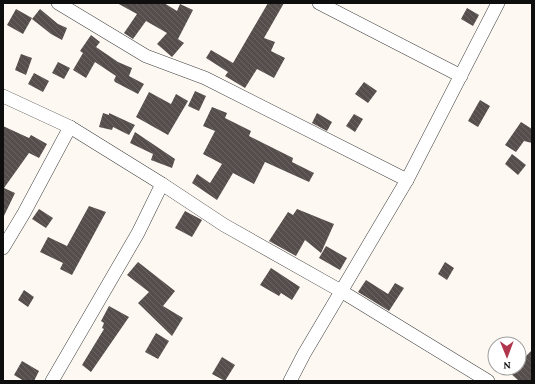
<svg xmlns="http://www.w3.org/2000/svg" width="535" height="384" font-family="'Crimson Pro',serif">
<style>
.building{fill:url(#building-back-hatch)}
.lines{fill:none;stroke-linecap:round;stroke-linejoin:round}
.minor-casing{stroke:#414141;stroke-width:14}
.minor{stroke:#fff;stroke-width:13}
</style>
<defs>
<pattern id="building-back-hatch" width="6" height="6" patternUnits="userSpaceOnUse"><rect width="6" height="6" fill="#564e4c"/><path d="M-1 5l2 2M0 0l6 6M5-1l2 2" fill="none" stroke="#696361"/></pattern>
</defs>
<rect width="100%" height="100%" fill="#fdf9f2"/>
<!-- building -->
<g class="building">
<path d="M117,3H164L177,11L180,4L193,10L178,39L184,43L172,57L157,44L167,33L146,21L133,39L124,33L137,14Z"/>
<path d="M268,3H284L264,38L275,42L271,51L285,58L274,78L257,69L245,88L225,76L228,72L206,58L211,50L233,63Z"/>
<path d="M467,8L479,15L473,26L461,19Z"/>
<path d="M16,9L32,18L23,34L7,25Z"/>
<path d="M40,9L58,24L67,28L62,40L51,34L32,19Z"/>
<path d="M91,35L100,42L96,47L118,62L132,68L129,76L144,84L138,94L115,82L114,80L116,76L95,62L86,78L73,70L83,53L80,51Z"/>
<path d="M21,54L32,58L26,75L15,70Z"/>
<path d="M58,62L70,68L64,79L52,73Z"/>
<path d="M34,73L49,81L43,92L28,84Z"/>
<path d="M364,82L377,91L368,103L355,94Z"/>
<path d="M195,91L206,96L199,111L188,106Z"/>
<path d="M149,92L171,104L176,94L188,101L168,135L136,117Z"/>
<path d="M480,100L490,106L478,127L468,121Z"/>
<path d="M212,107L227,113L225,118L251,131L249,136L293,158L292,162L314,173L309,182L265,162L254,184L233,173L217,200L192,183L197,174L210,183L222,164L203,154L215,131L203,126Z"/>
<path d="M103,113L109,115V113L135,125L129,135L113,127L112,130L99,127Z"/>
<path d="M317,113L332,122L327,131L312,123Z"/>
<path d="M354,114L363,119L355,132L346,126Z"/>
<path d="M521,122L532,129V143L524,141L516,152L505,145Z"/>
<path d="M3,126L29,138L31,135L47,144L39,158L29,153L4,188L15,193L3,218Z"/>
<path d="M135,132L175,159L172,168L151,160L153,154L130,143Z"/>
<path d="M512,154L526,165L518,175L505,164Z"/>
<path d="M89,206L106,212L72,275L60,269L63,263L40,252L48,237L67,246Z"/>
<path d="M39,209L53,218L46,228L32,219Z"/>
<path d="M297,209L334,224L321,253L305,240L296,256L269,241L288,212L293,215Z"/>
<path d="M185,211L202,220L192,237L175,228Z"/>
<path d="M326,246L347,258L340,270L319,258Z"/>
<path d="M138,262L175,291L163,306L183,318L172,336L138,303L149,292L127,275Z"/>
<path d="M445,262L454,268L447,280L438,274Z"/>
<path d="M271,268L300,287L292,300L281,293L279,296L260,285Z"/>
<path d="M366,280L388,294L395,283L404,288L389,311L381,306L382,304L381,306L358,292Z"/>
<path d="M24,290L34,297L28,307L18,300Z"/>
<path d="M109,306L129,317L91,372L82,365L104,329L102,328L104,323L101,321Z"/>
<path d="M156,333L169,341L158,359L145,352Z"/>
<path d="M532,350V381H519L510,373L514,368H519V363Z"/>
<path d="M222,357L235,365L225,381L212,374Z"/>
<path d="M22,361L39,371L34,381H24L14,375Z"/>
</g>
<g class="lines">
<!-- minor casing -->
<g class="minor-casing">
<g id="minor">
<path d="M58,3L146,56L205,78L407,180"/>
<path d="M319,3L461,76"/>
<path d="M3,96L70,127L162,184L224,225L341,291L488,381"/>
<path d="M3,248L24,213L70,127"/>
<path d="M52,381L138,233L162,184"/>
<path d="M290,381L304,354L407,180L498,3"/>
</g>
</g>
<!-- minor -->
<use href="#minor" class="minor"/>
</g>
<!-- border -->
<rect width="535" height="384" fill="none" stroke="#0e0e0e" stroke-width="8"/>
<!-- north arrow -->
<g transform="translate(507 356) rotate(179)"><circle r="19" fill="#ffffff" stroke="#9f9f9f"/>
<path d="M0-3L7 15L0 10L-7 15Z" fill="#af364d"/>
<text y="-6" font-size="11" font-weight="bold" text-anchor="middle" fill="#0e0e0e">N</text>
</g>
</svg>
